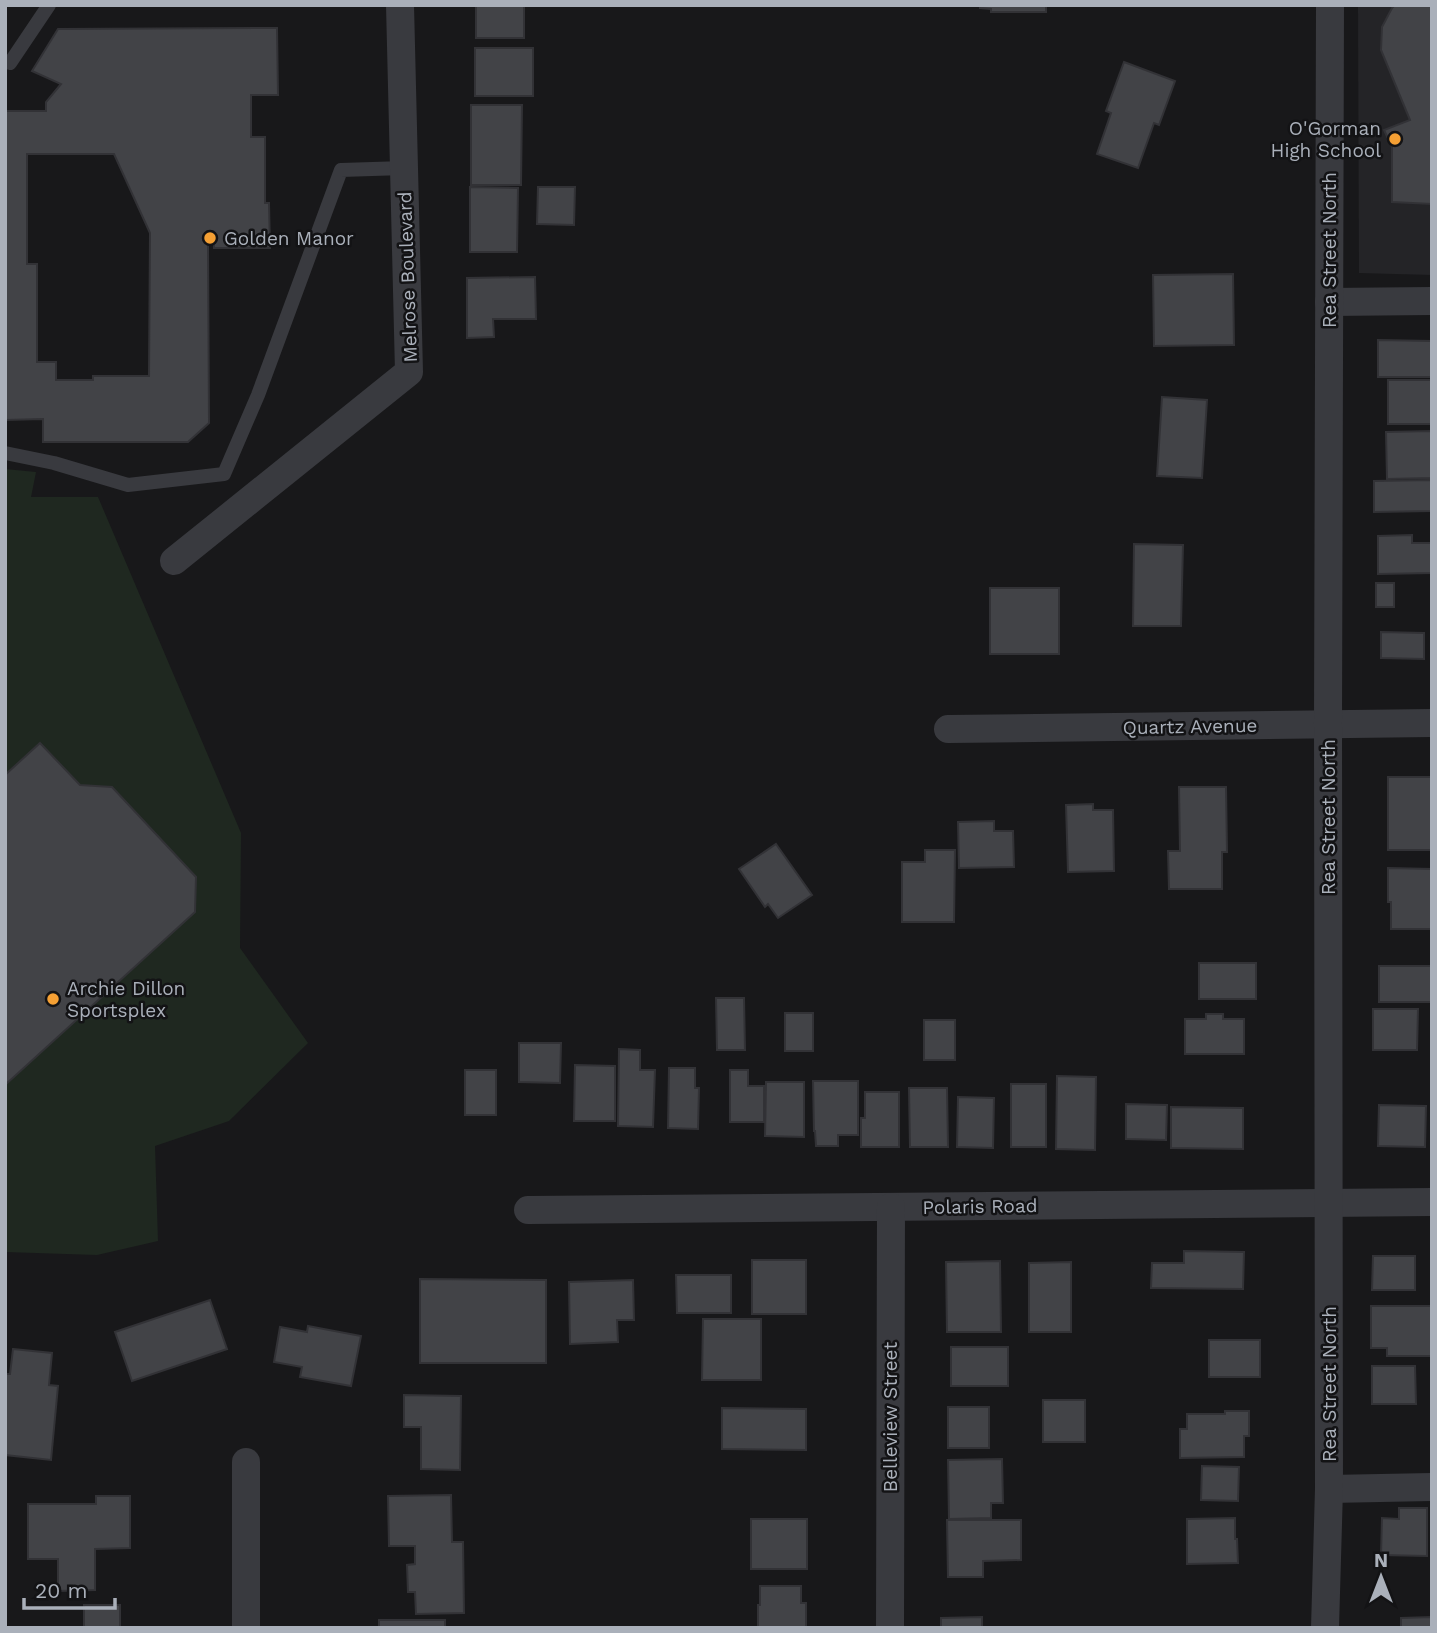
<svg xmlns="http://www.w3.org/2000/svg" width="1437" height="1633" font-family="'Work Sans',sans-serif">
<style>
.built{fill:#242427}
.green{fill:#1f2820}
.building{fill:#424347;stroke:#323236;stroke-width:2;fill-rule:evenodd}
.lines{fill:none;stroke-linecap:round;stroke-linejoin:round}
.lane{stroke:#393a3f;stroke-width:14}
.street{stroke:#393a3f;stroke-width:28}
.poi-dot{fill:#f5a034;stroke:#131315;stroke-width:2.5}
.labels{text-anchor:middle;stroke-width:5;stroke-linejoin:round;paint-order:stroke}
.poi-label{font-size:19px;fill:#aab0ba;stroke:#131315;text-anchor:start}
.street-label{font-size:19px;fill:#aab0ba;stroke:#131315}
</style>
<rect width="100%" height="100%" fill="#18181a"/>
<!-- built -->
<path class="built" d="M1358,5H1432V275L1359,273Z"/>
<!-- green -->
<path class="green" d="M5,469L36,472L31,497H98L241,833L240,948L308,1043L229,1121L155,1146L158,1241L97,1255L5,1252Z"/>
<!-- building -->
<g class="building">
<rect x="476" y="5" width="48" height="33"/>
<path d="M980,5H1046V12H991V9L980,8Z"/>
<path d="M1395,5H1432V204L1392,202V147L1384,130L1410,120L1381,50L1382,27L1392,8Z"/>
<path d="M277,28L278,95H251V137H265V203H269L270,248H214V243H208L209,423L188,442H43V419L5,420V111H46V102L61,84L32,71L58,29ZM27,154H114L150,233L149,376H93V380H56V362H37V264H27Z"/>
<rect x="475" y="48" width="58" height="48"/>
<path d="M1124,62L1175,81L1159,125L1154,123L1138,168L1097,154L1111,113L1106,111Z"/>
<path d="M471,105H522L521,185H471Z"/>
<path d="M470,187L518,188L517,252H470Z"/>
<path d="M538,187H575L574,225L537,224Z"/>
<path d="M1233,274L1234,345L1154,346L1153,275Z"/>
<path d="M535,277L536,319H493L494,337L467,338V278Z"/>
<path d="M1378,340L1431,341L1432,377H1378Z"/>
<rect x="1388" y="380" width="44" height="44"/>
<path d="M1162,397L1207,400L1202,478L1157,476Z"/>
<path d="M1432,431V478L1387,479L1386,432Z"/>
<path d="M1431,480V511L1374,512V481Z"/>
<path d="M1412,535V543H1432V573L1378,574V536Z"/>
<path d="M1134,544L1183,545L1181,626H1133Z"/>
<rect x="1376" y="583" width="18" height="24"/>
<rect x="990" y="588" width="69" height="66"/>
<path d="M1381,632L1424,633V659L1381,658Z"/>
<path d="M40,743L80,785L112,787L196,877L195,912L5,1085V775Z"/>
<rect x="1388" y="777" width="44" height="73"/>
<path d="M1179,787H1226L1227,852H1222V889H1169L1168,851H1180Z"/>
<path d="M1093,804V810H1113L1114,871L1068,872L1066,805Z"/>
<path d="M994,821V831H1013L1014,867L959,868L958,822Z"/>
<path d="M776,844L812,895L778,918L768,904L765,907L739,869Z"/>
<path d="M925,850H955L954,922H902V862H925Z"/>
<path d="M1388,868L1432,869V929H1391V902H1388Z"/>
<rect x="1199" y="963" width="57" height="36"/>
<rect x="1379" y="966" width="53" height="36"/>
<path d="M716,998H744L745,1050H717Z"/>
<path d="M1373,1009H1418L1417,1050H1373Z"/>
<rect x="785" y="1013" width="28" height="38"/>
<path d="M1206,1014H1223V1019H1244V1054H1185V1019H1206Z"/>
<rect x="924" y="1020" width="31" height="40"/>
<path d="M519,1043H561L560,1083L519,1082Z"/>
<path d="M619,1049L640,1050V1070H655L653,1127L618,1126Z"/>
<path d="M575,1065L615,1066V1121H574Z"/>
<path d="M669,1068H695V1088H699L698,1129L668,1128Z"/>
<rect x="465" y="1070" width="31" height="45"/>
<path d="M730,1070H748V1086H764V1122H730Z"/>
<path d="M1057,1076L1096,1077L1095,1150L1056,1149Z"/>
<path d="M813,1081H858V1135H838V1146H816L815,1131H814Z"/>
<path d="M766,1082H804V1137L765,1136Z"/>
<rect x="1011" y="1084" width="35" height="63"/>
<path d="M909,1088H947L948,1147H910Z"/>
<path d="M865,1092H899V1147H861V1118H865Z"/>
<path d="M958,1097L994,1098L993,1148L957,1147Z"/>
<path d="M1126,1104L1167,1105L1166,1140L1126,1139Z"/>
<path d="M1379,1105L1426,1106L1425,1147L1378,1146Z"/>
<path d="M1171,1107L1243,1108V1149L1171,1148Z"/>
<path d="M1184,1251L1244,1252L1243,1289L1151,1288L1152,1263H1184Z"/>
<path d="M1373,1256H1415V1290H1372Z"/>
<rect x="752" y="1260" width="54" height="54"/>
<path d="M1000,1261L1001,1332H947L946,1262Z"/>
<path d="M1071,1262V1332H1029V1263Z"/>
<path d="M676,1275H731V1313H677Z"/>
<path d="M420,1279L546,1280V1363H420Z"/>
<path d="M633,1280L634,1320H617L618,1342L570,1344L569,1282Z"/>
<path d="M210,1300L227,1349L132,1381L115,1332Z"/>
<path d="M1371,1306H1432V1356H1387V1348H1371Z"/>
<path d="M703,1319H761V1380H702Z"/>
<path d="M308,1326L361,1336L351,1386L300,1377L302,1367L274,1362L280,1327L307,1332Z"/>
<rect x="1209" y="1340" width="51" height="37"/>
<rect x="951" y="1347" width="57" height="39"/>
<path d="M13,1349L52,1353L49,1385L58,1386L51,1460L5,1455V1374H10Z"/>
<path d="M1372,1366H1415L1416,1404H1372Z"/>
<path d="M404,1395L461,1396L460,1470L421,1469V1427H404Z"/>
<rect x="1043" y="1400" width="42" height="42"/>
<rect x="948" y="1407" width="41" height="41"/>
<path d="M722,1408L806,1409V1450L722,1449Z"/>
<path d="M1225,1411H1249V1436H1244V1457L1180,1458V1429H1187V1414H1225Z"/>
<path d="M1002,1459L1003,1503H991V1518L949,1519L948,1460Z"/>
<path d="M1202,1466L1239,1467L1238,1501L1201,1500Z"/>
<path d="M451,1495L452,1542H463L464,1613L416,1614L415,1592H408L407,1565L415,1564V1546H389L388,1496Z"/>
<path d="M96,1496H130V1548L95,1549V1590L58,1591V1559H28V1504H96Z"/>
<path d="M1399,1508H1427V1556L1381,1555L1382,1518L1399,1519Z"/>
<path d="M1235,1518V1539H1237L1238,1563L1187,1564V1519Z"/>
<rect x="751" y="1519" width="56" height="50"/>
<path d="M947,1520H1021V1560L983,1561V1577H948Z"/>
<path d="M760,1586H801V1603H806V1628H758V1605H760Z"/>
<rect x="84" y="1605" width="36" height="23"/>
<path d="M982,1617V1628H941V1618Z"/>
<path d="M1432,1617V1628H1401V1618Z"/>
<rect x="379" y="1620" width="66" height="8"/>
</g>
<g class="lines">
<!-- lane -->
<g class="lane">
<path d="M5,62L10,63L49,5"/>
<path d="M5,453L54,463L128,485L224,474L258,395L341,170L404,168"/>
</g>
<!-- street -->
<g class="street">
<path d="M1329,302L1432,301"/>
<path d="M174,561L409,372L400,5"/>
<path d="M948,729L1432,723"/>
<path d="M528,1210L1432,1202"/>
<path d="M1329,1489L1432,1487"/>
<path d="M246,1628V1462"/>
<path d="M890,1628L891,1207"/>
<path d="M1325,1628L1329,1489L1328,724L1330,5"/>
</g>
</g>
<!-- markers -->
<g class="poi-dot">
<circle cx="1395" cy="139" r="7"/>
<circle cx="210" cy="238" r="7"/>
<circle cx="53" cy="999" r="7"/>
</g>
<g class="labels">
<!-- poi labels -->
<g class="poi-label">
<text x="1381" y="135" text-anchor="end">O'Gorman<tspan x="1381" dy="22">High School</tspan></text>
<text x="224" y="245">Golden Manor</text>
<text x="67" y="995">Archie Dillon<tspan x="67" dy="22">Sportsplex</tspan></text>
</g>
<!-- street labels -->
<g class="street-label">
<text transform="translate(1329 250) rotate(-90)" y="7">Rea Street North</text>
<text transform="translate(407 277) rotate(-92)" y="7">Melrose Boulevard</text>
<text transform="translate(1190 726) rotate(-1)" y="7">Quartz Avenue</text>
<text transform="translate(1328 817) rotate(-90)" y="7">Rea Street North</text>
<text transform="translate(980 1206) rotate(-1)" y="7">Polaris Road</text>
<text transform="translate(1329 1384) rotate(-90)" y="7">Rea Street North</text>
<text transform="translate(890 1417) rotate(-90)" y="7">Belleview Street</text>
</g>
</g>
<!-- border -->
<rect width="1437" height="1633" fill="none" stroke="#aab0ba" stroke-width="14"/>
<!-- north arrow -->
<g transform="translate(1381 1577)" stroke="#131315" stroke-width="5" paint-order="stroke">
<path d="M0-5L12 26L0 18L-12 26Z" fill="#aab0ba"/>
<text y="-10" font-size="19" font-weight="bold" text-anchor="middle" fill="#aab0ba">N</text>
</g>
<!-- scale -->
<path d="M24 1598v10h91v-10" fill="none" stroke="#aab0ba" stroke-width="3.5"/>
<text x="35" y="1598" font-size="21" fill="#aab0ba" stroke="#131315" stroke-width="5" paint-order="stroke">20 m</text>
</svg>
